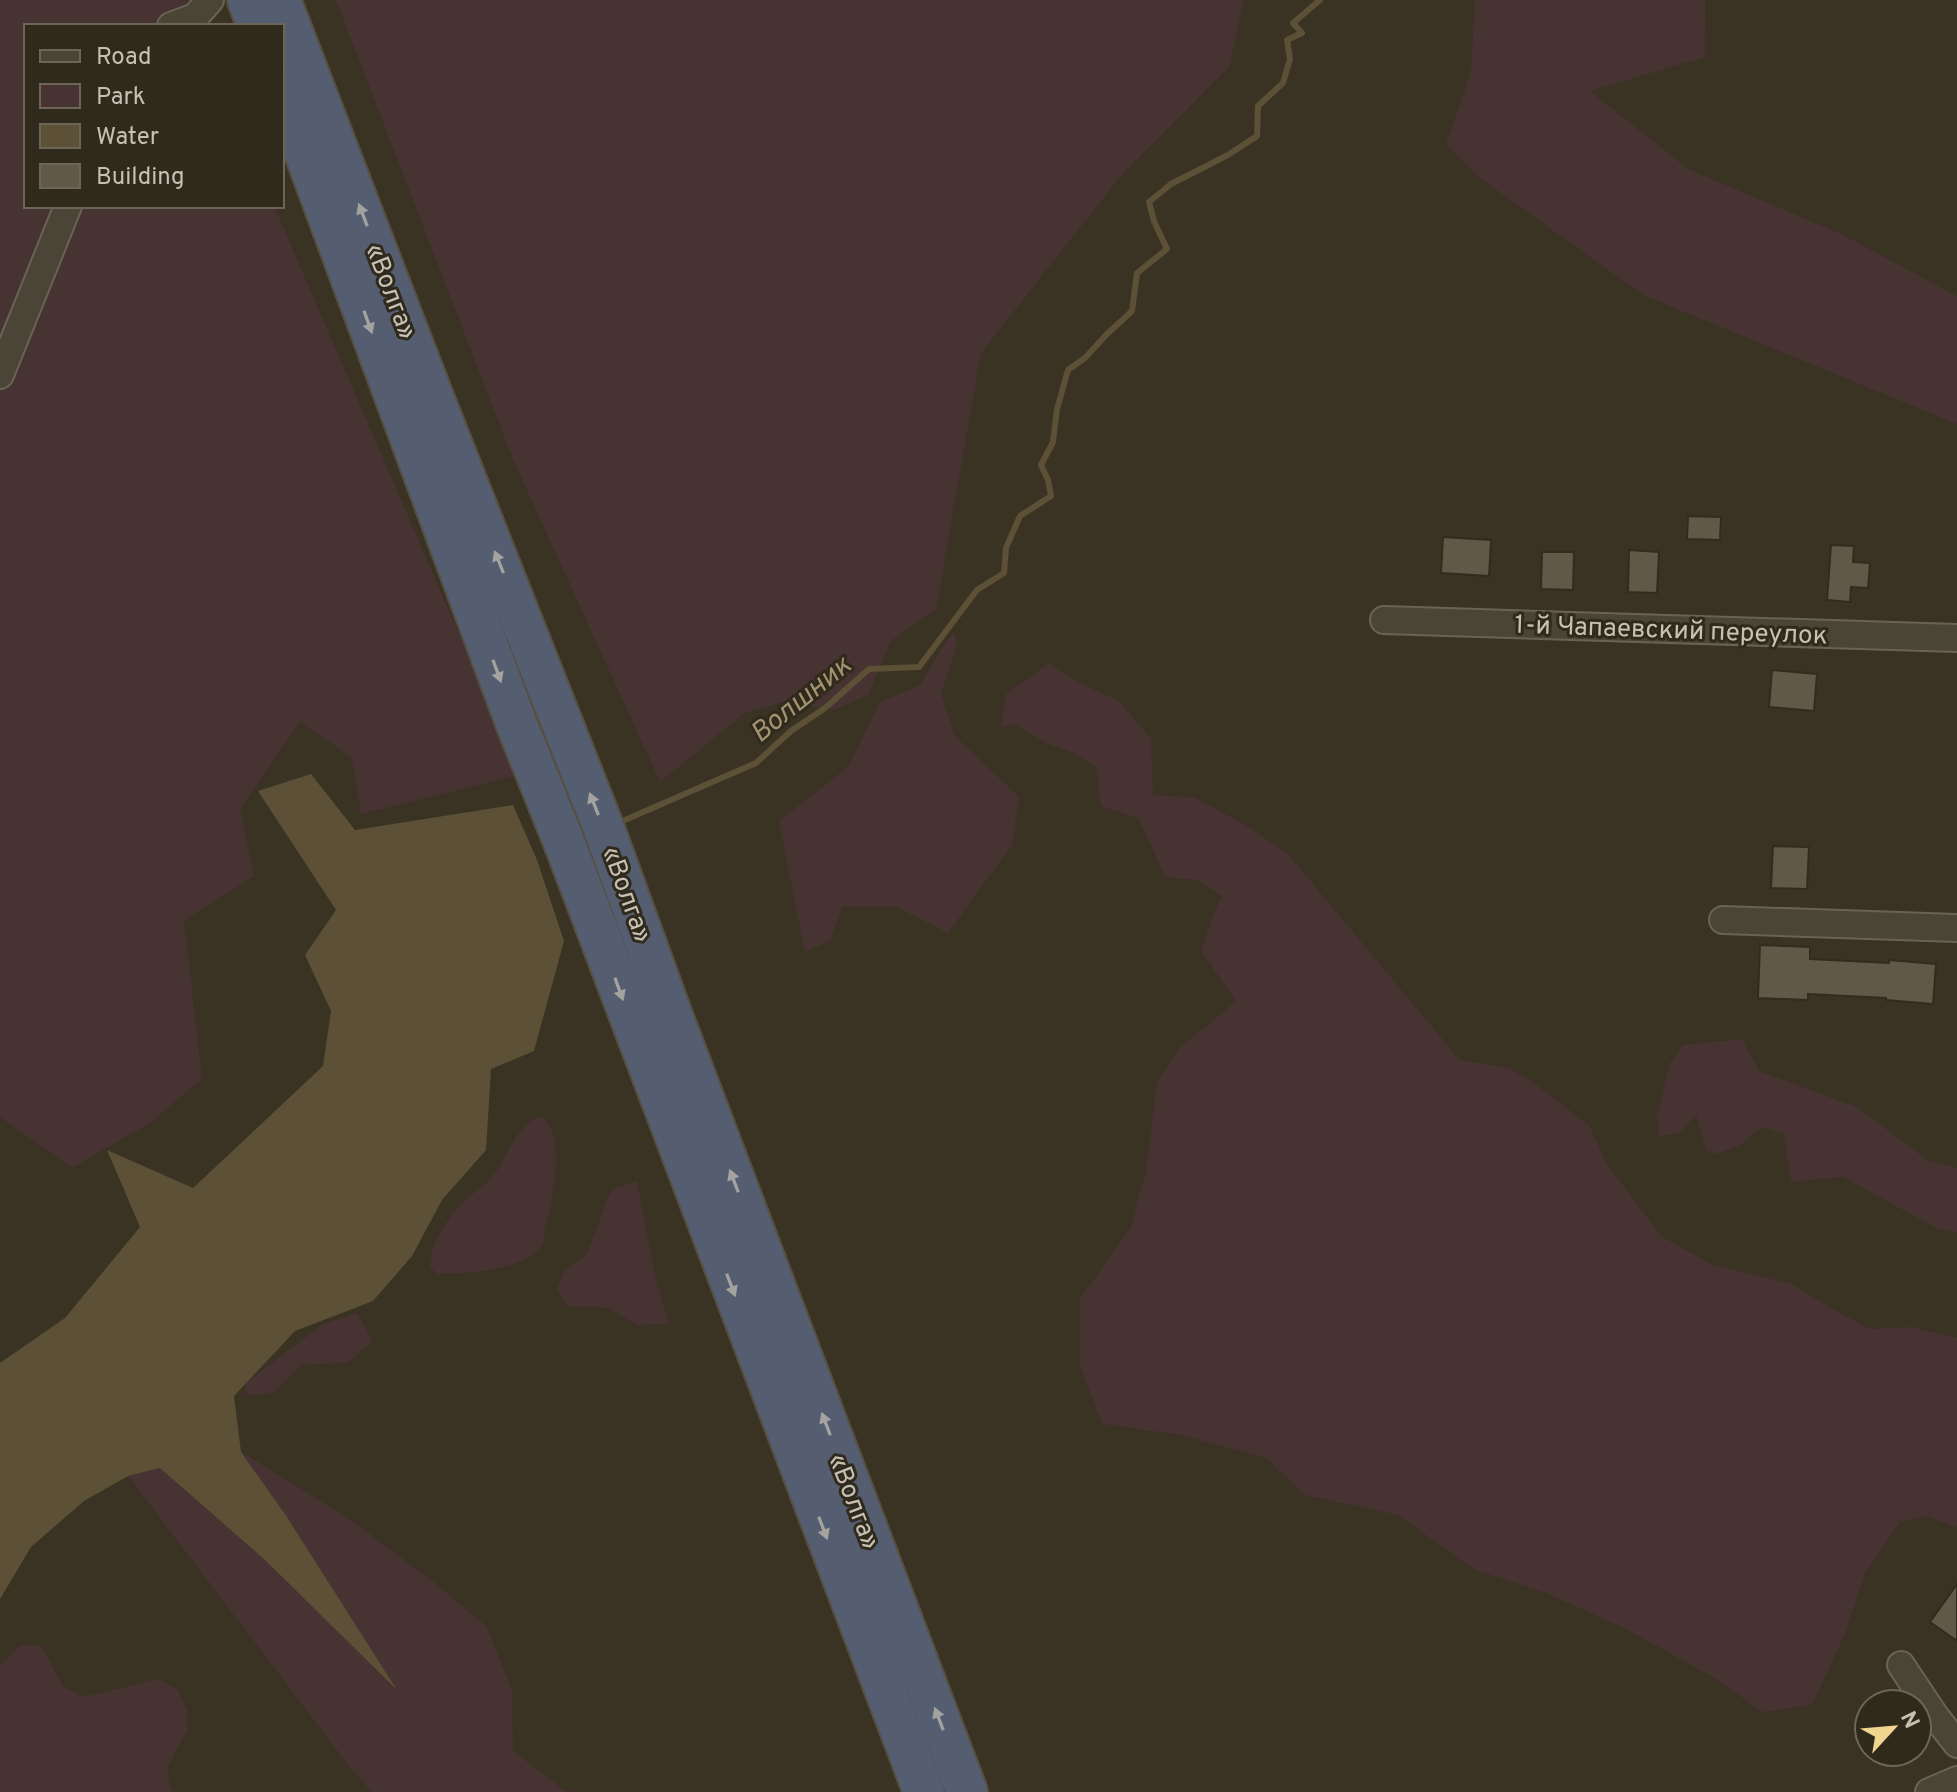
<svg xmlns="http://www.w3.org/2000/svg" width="1957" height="1792" font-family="Overpass,sans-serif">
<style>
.green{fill:#463332}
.water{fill:#5c5036}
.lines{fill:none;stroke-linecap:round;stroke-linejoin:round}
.stream{stroke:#5c5036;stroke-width:6}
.building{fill:#615948;stroke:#322c1f;stroke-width:2}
.minor-casing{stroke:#696356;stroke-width:30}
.highway-casing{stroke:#565043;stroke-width:44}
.minor{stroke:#4b4538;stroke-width:26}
.highway{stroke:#555d70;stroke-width:40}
.oneway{fill:#a4a39f}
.labels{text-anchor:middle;stroke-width:6;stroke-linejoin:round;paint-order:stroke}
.street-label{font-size:26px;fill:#c6c1b3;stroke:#302a1d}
.water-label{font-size:28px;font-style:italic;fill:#a3926f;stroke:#302a1d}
</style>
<rect width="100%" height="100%" fill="#3a3324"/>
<!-- green -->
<g class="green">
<path d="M0,0H185L197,26H26V206H274L520,775L361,814L352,758L300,721L240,809L254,876L184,921L202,1079L150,1123L72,1168L0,1117Z"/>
<path d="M336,0H1244L1229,67L1120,177L981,353L936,609L891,641L868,695L834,710L786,701L745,713L660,782L512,457Z"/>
<path d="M1475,0H1705L1706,57L1590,91L1688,169L1841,234L1957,296V424L1643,295L1481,179L1446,144L1471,73Z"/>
<path d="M954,632L957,644L941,694L955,736L1019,797L1012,845L948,933L897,907L842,906L831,940L805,952L779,821L849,766L880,702L920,685L947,640Z"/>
<path d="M1049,663L1082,684L1118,700L1151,739L1153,795L1194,797L1252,829L1288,854L1459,1059L1511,1069L1531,1081L1589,1125L1607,1164L1661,1236L1713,1265L1792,1284L1828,1306L1869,1329L1912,1327L1957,1338V1527L1926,1516L1900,1522L1865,1573L1844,1636L1812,1705L1762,1712L1718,1680L1626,1629L1546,1593L1475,1570L1398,1515L1305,1495L1266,1458L1181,1435L1102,1424L1080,1366V1299L1131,1227L1147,1167L1157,1081L1180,1048L1236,1001L1201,951L1211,920L1222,896L1196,880L1165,877L1139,819L1101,806L1096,767L1072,752L1048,744L1014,724L1002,727L1006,694Z"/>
<path d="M1742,1039L1759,1071L1857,1107L1929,1161L1957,1168V1233L1938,1229L1843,1177L1791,1182L1784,1134L1762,1127L1740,1145L1715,1154L1706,1150L1696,1115L1679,1133L1660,1136L1657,1118L1670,1063L1683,1045Z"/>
<path d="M543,1116C546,1122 551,1128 553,1134C562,1165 548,1213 543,1244C523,1272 468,1273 437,1274L430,1267C430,1245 448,1216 464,1201C473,1193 484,1186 492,1177C509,1157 516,1122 543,1116Z"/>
<path d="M637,1181L655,1276L669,1324L637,1325L609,1308L567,1306L557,1289L564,1271L587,1254L609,1195L617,1187Z"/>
<path d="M357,1313L373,1341L347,1363L301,1365L275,1392L248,1396L245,1383L322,1325Z"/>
<path d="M241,1452L348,1518L436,1584L486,1626L512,1690L513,1751L565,1791L595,1792H372L349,1766L128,1476L160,1468L264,1559L285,1514Z"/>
<path d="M20,1645L41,1646L63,1686L83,1697L159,1679L177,1689L187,1710V1731L167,1767L171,1790L175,1792H0V1665Z"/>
</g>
<!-- water -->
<path class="water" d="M311,774L355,830L513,805L537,860L564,941L534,1051L491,1069L486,1150L442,1200L412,1256L373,1301L295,1331L234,1396L241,1452L285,1514L397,1690L264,1559L160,1468L128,1476L84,1501L31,1547L0,1599V1363L65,1318L140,1227L107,1150L193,1188L323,1066L331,1011L305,955L336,910L258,791Z"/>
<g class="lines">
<!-- stream -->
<path class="stream" d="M618,823L756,763L791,731L825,708L869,669L919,667L977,590L1004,573L1006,548L1020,516L1051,496L1048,480L1041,465L1053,442L1057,409L1068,370L1085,358L1106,335L1132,311L1137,273L1167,249L1154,221L1149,202L1171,184L1228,155L1257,136L1258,106L1283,83L1290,59L1287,40L1302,33L1293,23L1320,0"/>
</g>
<!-- building -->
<g class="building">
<path d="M1688,516L1721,517L1720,540L1687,539Z"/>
<path d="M1443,537L1491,540L1489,576L1441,573Z"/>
<path d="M1831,545L1854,546L1853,562L1870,563L1868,588L1851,587L1850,602L1827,600Z"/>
<path d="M1629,550L1659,552L1657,593L1628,592Z"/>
<path d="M1542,552H1574L1573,590L1541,589Z"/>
<path d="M1772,670L1817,674L1814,711L1769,707Z"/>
<path d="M1773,846L1809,847L1807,889L1771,888Z"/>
<path d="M1760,945L1810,947V959L1889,963V960L1936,964L1933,1004L1886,1000V998L1808,994V1000L1758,998Z"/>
<path d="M1957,1584V1641L1930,1622Z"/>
</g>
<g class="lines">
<!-- minor casing -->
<g class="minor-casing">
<g id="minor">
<path d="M171,26L195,17L210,0"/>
<path d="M0,375L68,206"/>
<path d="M1384,620L1957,638"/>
<path d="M1723,920L1957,928"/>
<path d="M1901,1665L1935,1716L1957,1744"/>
<path d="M1929,1792L1957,1780"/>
</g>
</g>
<!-- highway casing -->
<g class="highway-casing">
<g id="highway">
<path d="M248,0L258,26"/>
<path d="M280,0L431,392L604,829L671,1013L967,1792"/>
<path d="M282,91L517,725L566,847L924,1792"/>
</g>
</g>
<!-- minor -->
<use href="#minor" class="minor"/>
<!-- highway -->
<use href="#highway" class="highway"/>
</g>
<!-- one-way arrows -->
<defs><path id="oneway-solid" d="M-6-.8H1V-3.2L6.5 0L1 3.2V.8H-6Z" transform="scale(2)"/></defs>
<g class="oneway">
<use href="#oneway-solid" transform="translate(363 215) rotate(-111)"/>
<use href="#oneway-solid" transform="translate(368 322) rotate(70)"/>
<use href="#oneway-solid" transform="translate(499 562) rotate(-112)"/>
<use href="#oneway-solid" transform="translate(497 671) rotate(70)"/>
<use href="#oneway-solid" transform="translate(594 804) rotate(-112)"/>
<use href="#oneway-solid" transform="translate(619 989) rotate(70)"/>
<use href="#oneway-solid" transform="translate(734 1181) rotate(-111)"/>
<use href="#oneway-solid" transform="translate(731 1285) rotate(69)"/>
<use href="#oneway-solid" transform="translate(826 1424) rotate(-111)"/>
<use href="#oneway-solid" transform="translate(823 1528) rotate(69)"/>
<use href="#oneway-solid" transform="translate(939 1719) rotate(-111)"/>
</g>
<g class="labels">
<!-- street labels -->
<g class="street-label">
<text transform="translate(392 291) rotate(69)" y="9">«Волга»</text>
<text transform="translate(1671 629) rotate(2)" y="9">1-й Чапаевский переулок</text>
<text transform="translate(628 894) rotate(70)" y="9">«Волга»</text>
<text transform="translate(855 1501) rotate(69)" y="9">«Волга»</text>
</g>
<!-- water labels -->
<g class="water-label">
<text transform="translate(800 698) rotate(-39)" y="10">Волшник</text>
</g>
</g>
<!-- legend -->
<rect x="24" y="24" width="260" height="184" fill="#302a1d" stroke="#6c6659" stroke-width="2"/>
<rect x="40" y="50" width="40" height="12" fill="#4b4538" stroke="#6c6659" stroke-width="2"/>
<text x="96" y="64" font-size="24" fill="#c6c1b3">Road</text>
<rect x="40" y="84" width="40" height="24" fill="#463332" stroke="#6c6659" stroke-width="2"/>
<text x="96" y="104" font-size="24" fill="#c6c1b3">Park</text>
<rect x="40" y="124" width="40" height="24" fill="#5c5036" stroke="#6c6659" stroke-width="2"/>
<text x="96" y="144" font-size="24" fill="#c6c1b3">Water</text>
<rect x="40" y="164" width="40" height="24" fill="#615948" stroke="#6c6659" stroke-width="2"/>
<text x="96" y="184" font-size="24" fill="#c6c1b3">Building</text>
<!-- north arrow -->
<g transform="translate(1893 1728) rotate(64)"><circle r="38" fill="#302a1d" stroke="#6c6659" stroke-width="2"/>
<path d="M0-6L14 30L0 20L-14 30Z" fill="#f1d48e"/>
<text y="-12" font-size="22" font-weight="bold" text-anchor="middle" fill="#c6c1b3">N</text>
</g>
</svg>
